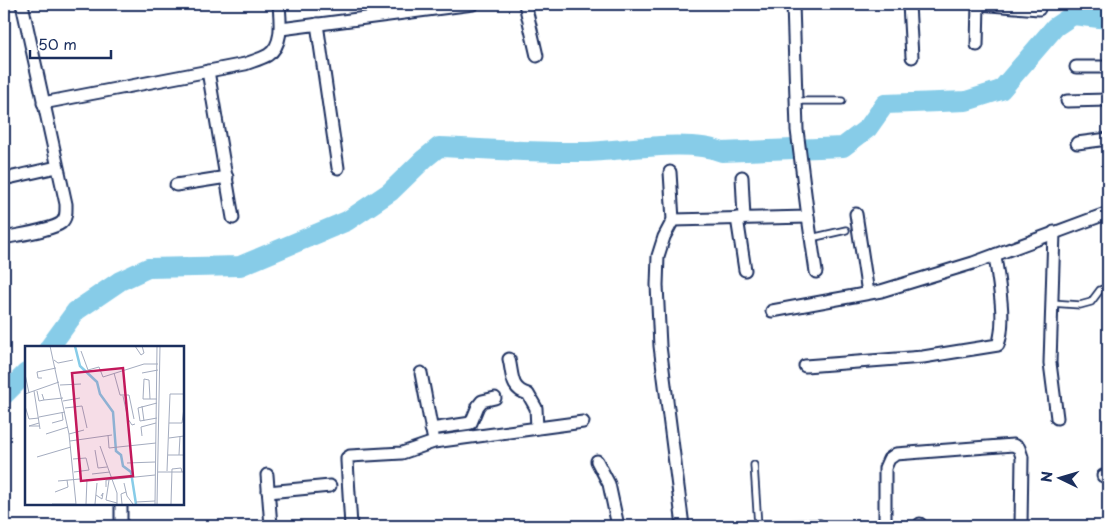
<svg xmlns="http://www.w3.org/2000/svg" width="1112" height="530" font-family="'Playpen Sans',sans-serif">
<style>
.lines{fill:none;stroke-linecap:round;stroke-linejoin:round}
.river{stroke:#87cce8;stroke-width:20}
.service-casing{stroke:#1b2f5e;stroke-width:9}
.minor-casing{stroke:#1b2f5e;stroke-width:15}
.service{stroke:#fff;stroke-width:5.5}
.minor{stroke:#fff;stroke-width:11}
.inset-river{fill:none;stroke:#87cce8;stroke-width:2.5}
.inset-road{fill:none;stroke:#a4acbf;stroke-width:1}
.view{fill:#c2185b;fill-opacity:0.15;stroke:#c2185b;stroke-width:2.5}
.inset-edge{fill:none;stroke:#1b2f5e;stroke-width:2.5}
</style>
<rect width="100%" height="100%" fill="#fff"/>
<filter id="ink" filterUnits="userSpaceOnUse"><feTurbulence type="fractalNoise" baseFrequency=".02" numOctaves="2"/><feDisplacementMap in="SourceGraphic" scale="10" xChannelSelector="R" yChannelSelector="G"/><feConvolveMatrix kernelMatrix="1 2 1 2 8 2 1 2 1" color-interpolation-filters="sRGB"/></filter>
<g filter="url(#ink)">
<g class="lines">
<!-- river -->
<g class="river">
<path d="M49,348L76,311L120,281L148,268L240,266L347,221L390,192L424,159L439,147C487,149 537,153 585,152C623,151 688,138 722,152L843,147L868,128L885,104L966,101L1001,90L1055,27L1073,15L1108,19"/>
<path d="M4,395L26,373"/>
</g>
<!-- service casing -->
<g class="service-casing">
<g id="service">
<path d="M796,101H842"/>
<path d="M811,238L846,230"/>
<path d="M1051,303L1080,305L1091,302L1100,290L1108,287"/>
<path d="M754,465L758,526"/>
<path d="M758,524L820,523"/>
</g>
</g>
<!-- minor casing -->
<g class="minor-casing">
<g id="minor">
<path d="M525,4L537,56"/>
<path d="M909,4L912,57"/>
<path d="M978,4L1039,9"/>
<path d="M317,24L338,168"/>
<path d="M281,29L473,4"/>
<path d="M977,45L978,4"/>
<path d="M1076,67H1108"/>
<path d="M208,71L233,218"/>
<path d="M1067,101L1108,100"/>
<path d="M43,103L245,64C253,61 261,59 268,55C284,45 280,20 279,4"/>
<path d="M1077,143L1108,139"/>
<path d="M670,172L673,220L664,237L658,256L657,285L660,346L683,526"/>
<path d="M742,177L744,218"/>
<path d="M4,179L57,167"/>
<path d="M176,185L227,177"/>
<path d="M856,214L868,293"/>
<path d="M808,217L816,272"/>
<path d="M737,218L745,270"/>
<path d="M673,220L808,217L797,130L793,4"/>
<path d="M1054,232L1050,363L1057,418"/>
<path d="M4,238C17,235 52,230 61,223C67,218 66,211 66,204L22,4"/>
<path d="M772,311L881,291L973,263L1108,213"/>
<path d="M509,359C513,375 510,389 528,394L536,408L537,428"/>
<path d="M805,366L923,357L998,345C1007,320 998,281 995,255"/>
<path d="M421,373L433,436"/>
<path d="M431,429L471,423L478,406L482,401L495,398"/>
<path d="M597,461L609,484L618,526"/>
<path d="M267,475L271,526"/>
<path d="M1103,476L1108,477"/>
<path d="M268,492L330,486"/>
<path d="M920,524V526"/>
<path d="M121,526V504"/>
<path d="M351,526L347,461V458L350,456L402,453L434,442L583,422"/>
<path d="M885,526V468L889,459L896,454L1013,445L1019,448L1022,457L1021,526"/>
</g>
</g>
<!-- service -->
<use href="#service" class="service"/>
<!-- minor -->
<use href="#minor" class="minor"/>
</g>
</g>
<!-- overview -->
<g transform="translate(25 346)">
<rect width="159" height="159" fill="#fff"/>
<path class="inset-river" d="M50,0L55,20L72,36L75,48L88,66L91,105L96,109L98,120L106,126L111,158"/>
<path class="inset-road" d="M25,0L44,88L51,158M110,0L116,9L119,7L117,0M56,5L63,24L74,21L78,31L119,18H133M29,14L33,17L48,14M89,27L95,49H104L109,73M117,27L133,24M0,28L4,47M17,32H13L12,26L31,22M35,39L56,38M9,45L15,83M12,45L14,55L19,54M0,48L34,36M17,48L19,54L38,52M98,50L103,73L107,79L110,78M125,53L124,34L119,33L118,53H132M38,55L55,52M0,60L4,73L14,72M117,60L119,75M40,62L57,60L62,82M14,71L40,66M132,72L115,75L113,62L132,57M14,77L4,80H14M27,77L38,74L37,66M144,77H157L159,62M21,88L43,81M44,88L59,84M83,89L84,102L131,97M117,90L116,81L131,77M144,92L159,90M45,95L87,89M75,100L92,147V158M70,104L73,122L82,121M143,109H159M154,109L155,90M12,111L46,101M48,113L61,112L64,124L49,126M102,117L130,116M142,125L145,48H159M133,126H158M67,128L85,126M84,134L81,154L92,157M33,135L55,133M99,137L102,150L108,158M81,141V134L130,129M30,146L43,141L42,134M71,149L77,153L78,147L76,150M111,156L130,155M27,158H51M61,158L62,133M70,158L72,137M97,158L96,148L101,146M130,158L132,0M132,158L135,0M146,158L147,123L156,122L157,126"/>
<path class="view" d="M98,22L108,130L56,135L47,27Z"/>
<rect width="159" height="159" class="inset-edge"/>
</g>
<!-- margin -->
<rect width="1112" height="530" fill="none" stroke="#fff" stroke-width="20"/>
<rect x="10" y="10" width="1092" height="510" fill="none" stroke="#1b2f5e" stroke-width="2" filter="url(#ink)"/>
<!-- north arrow -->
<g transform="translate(1060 478) rotate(275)" stroke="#ffffff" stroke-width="4" paint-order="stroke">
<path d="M0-4L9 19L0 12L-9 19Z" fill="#1b2f5e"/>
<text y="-8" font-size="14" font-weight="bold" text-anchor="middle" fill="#1b2f5e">N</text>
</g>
<!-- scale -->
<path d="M30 50v8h81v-8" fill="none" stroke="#1b2f5e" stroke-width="2.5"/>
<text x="38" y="50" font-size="15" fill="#1b2f5e" stroke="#ffffff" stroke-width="4" paint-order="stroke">50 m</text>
</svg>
